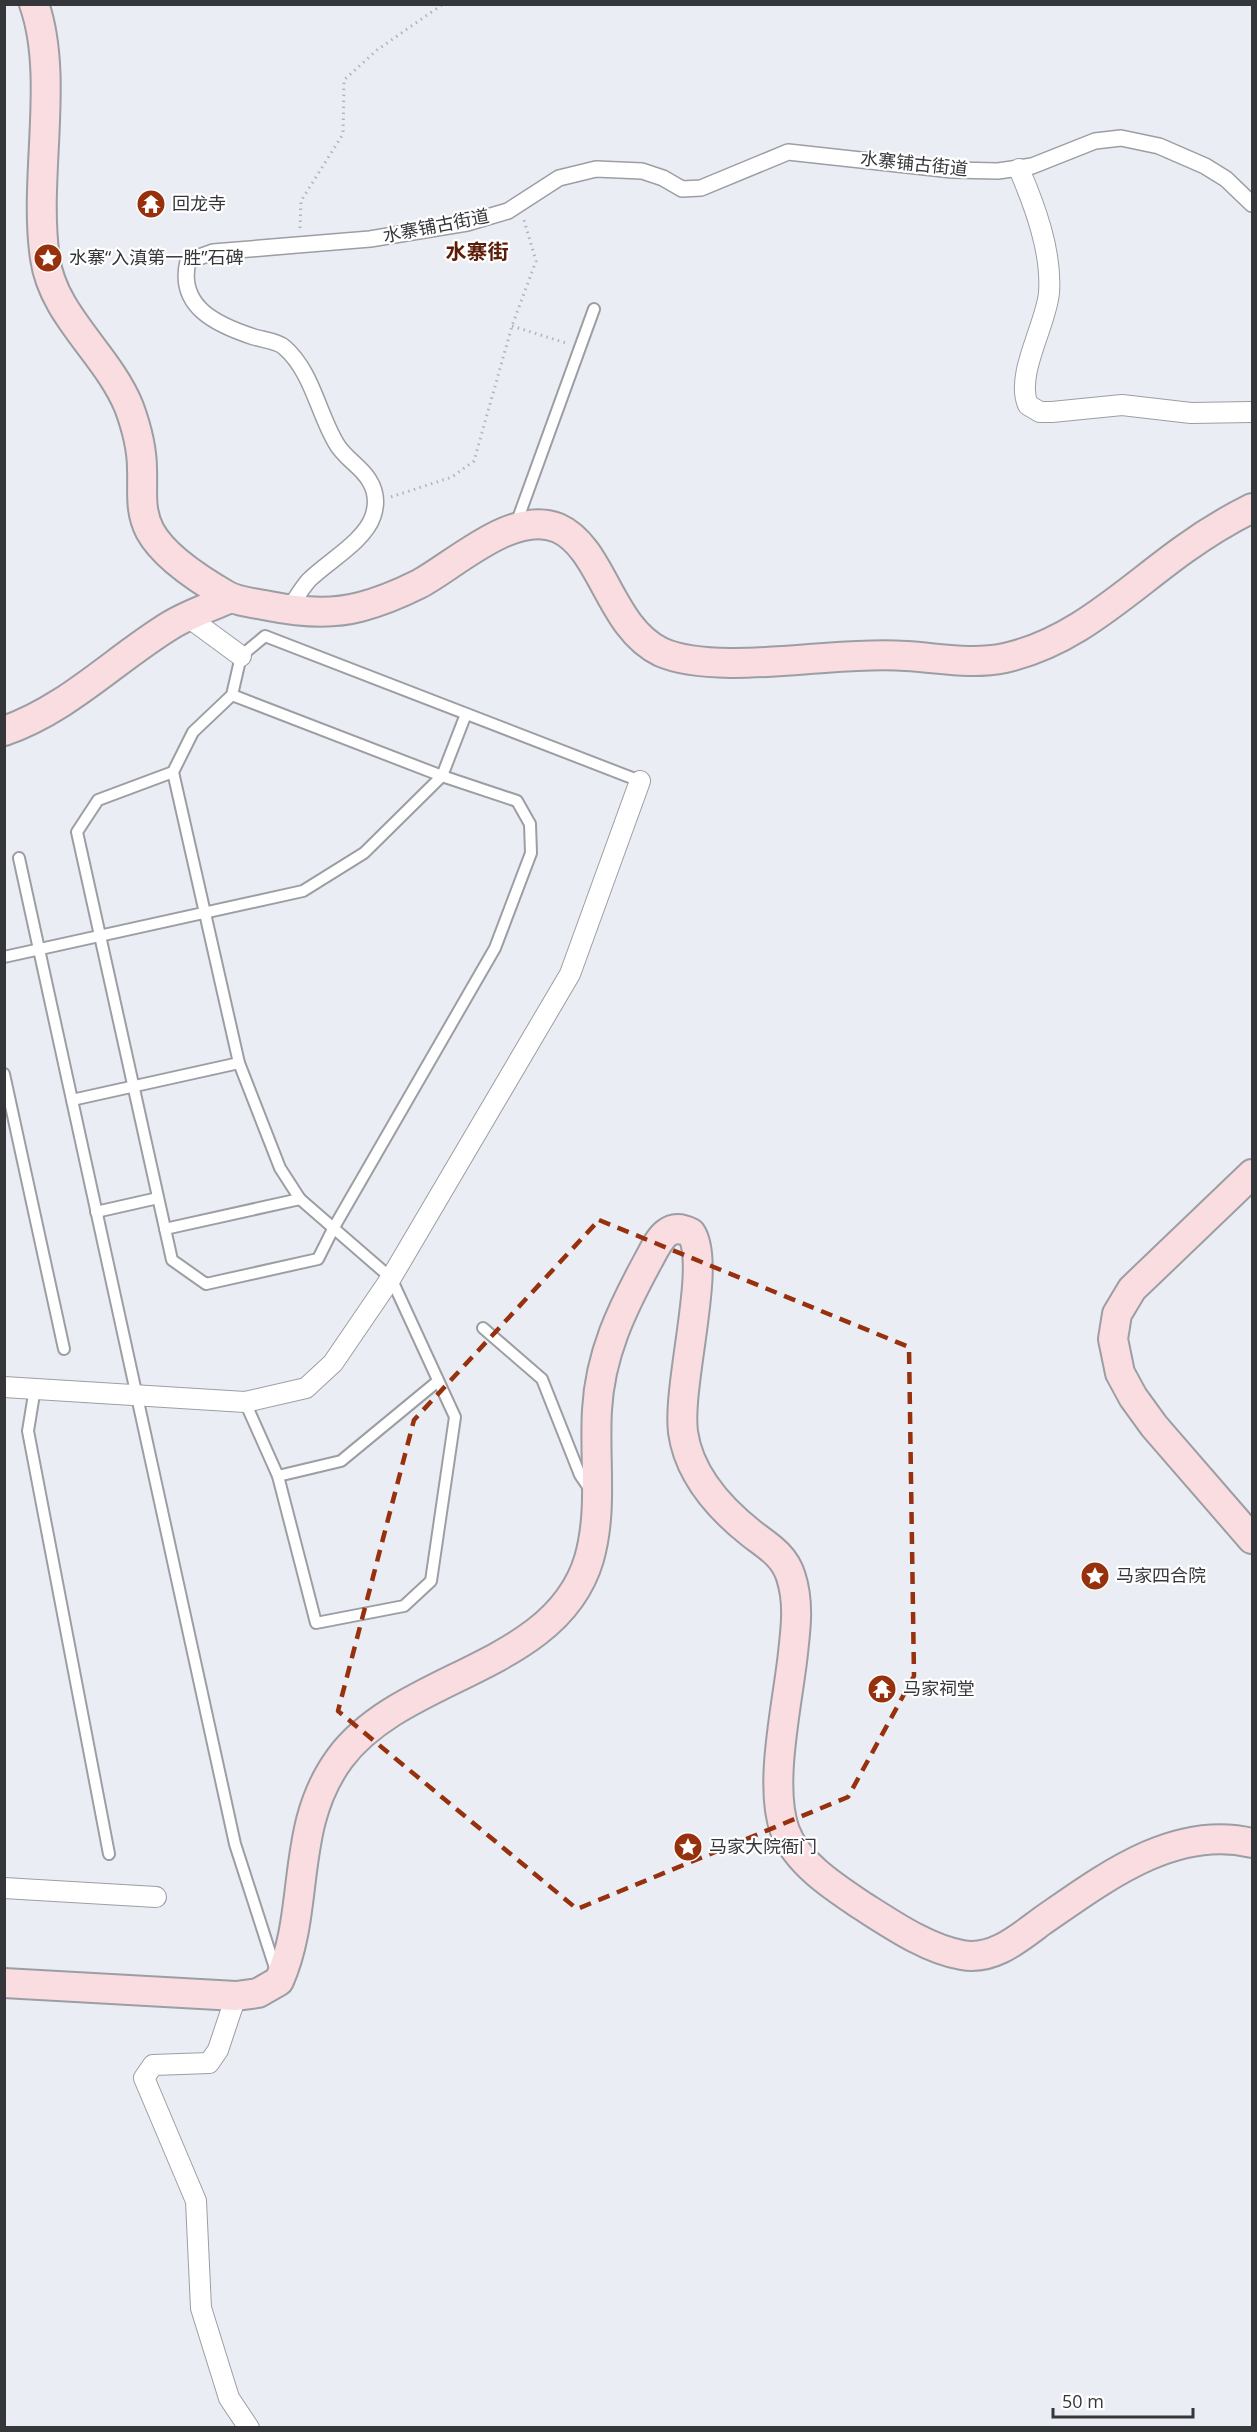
<svg xmlns="http://www.w3.org/2000/svg" width="1257" height="2432" font-family="'Open Sans','Noto Sans SC',sans-serif">
<style>
.lines{fill:none;stroke-linecap:round;stroke-linejoin:round}
.service-casing{stroke:#9c9ea4;stroke-width:14}
.pedestrian-casing{stroke:#9c9ea4;stroke-width:18}
.minor-casing{stroke:#9c9ea4;stroke-width:22}
.secondary-casing{stroke:#9c9ea4;stroke-width:32}
.path{stroke:#b3b5bb;stroke-width:3;stroke-dasharray:1.5 4.5;stroke-linecap:butt}
.service{stroke:#fff;stroke-width:10}
.pedestrian{stroke:#fff;stroke-width:15}
.minor{stroke:#fff;stroke-width:20}
.secondary{stroke:#f9dde0;stroke-width:28}
.marked{fill:none;stroke:#97300d;stroke-width:4.5;stroke-dasharray:12 8;stroke-linejoin:round}
.labels{text-anchor:middle;stroke-width:4.5;stroke-linejoin:round;paint-order:stroke}
.street-label{font-size:18px;fill:#353639;stroke:#fff}
.poi-label{font-size:18px;fill:#353639;stroke:#fff;text-anchor:start}
.quarter-label{font-size:21px;font-weight:bold;fill:#5d1c07;stroke:#fff}
</style>
<rect width="100%" height="100%" fill="#ebedf4"/>
<g class="lines">
<!-- service casing -->
<g class="service-casing">
<g id="service">
<path d="M516,524L594,309"/>
<path d="M232,695L442,776L517,801L530,824L531,853L495,948L333,1229L318,1259L206,1284L172,1260L77,832L98,800L173,772L193,732L232,695L241,656L265,636L640,781"/>
<path d="M173,772L239,1063L280,1168L300,1199L391,1278L455,1417L431,1581L404,1606L316,1623L278,1476L245,1402"/>
<path d="M19,858L235,1844L276,1971"/>
<path d="M4,957L303,891L364,853L442,776L466,714"/>
<path d="M4,1074L64,1349"/>
<path d="M72,1100L239,1063"/>
<path d="M96,1212L158,1198"/>
<path d="M165,1229L300,1199"/>
<path d="M483,1328L542,1379L580,1475L591,1491"/>
<path d="M35,1388L28,1431L109,1854"/>
<path d="M278,1476L341,1461L438,1381"/>
</g>
</g>
<!-- pedestrian casing -->
<g class="pedestrian-casing">
<path id="pedestrian" d="M288,610C295,600 301,589 309,580C327,562 365,541 373,516C377,504 376,491 369,480C361,466 344,458 336,443C318,413 312,371 284,347C277,341 264,340 254,337C217,325 177,307 188,261L213,252L370,239L467,223L508,211L559,178L596,169L642,171L663,178L682,189L701,188L788,152L952,170L998,171L1032,166L1095,141L1121,138L1159,146L1205,166L1226,179L1252,204"/>
</g>
<!-- minor casing -->
<g class="minor-casing">
<g id="minor">
<path d="M1019,169C1035,206 1052,252 1049,293C1046,325 1015,375 1028,405L1040,412H1052L1122,405L1191,413L1252,412"/>
<path d="M188,617L241,656"/>
<path d="M4,1387L245,1402L306,1388L333,1363L391,1278L570,974L640,781"/>
<path d="M4,1888L156,1897"/>
<path d="M236,1996L218,2050L209,2063L153,2065L144,2078L196,2201L201,2308L229,2398L249,2428"/>
</g>
</g>
<!-- secondary casing -->
<g class="secondary-casing">
<g id="secondary">
<path d="M34,4C60,77 33,179 45,258C53,316 107,353 129,407C136,426 142,448 142,469C143,491 139,510 150,531C164,557 200,580 226,595C238,602 255,603 269,606C299,612 330,615 360,607C379,602 401,593 419,584C455,565 513,509 558,528C603,548 609,627 661,652C701,670 780,661 824,658C851,656 879,654 906,656C940,658 971,665 1005,658C1076,642 1126,591 1183,550C1205,534 1228,520 1252,508"/>
<path d="M4,731C68,709 115,659 171,625C189,614 211,607 230,598"/>
<path d="M1252,1174L1132,1289L1117,1314L1113,1339L1120,1373L1133,1397L1154,1426L1252,1539"/>
<path d="M4,1983L236,1996L258,1993L279,1981C311,1908 289,1827 340,1758C403,1673 556,1670 589,1559C603,1510 594,1460 597,1410C600,1354 622,1309 648,1261C658,1243 666,1220 691,1233C712,1264 677,1384 683,1432C689,1475 719,1508 752,1534C768,1546 785,1556 791,1577C799,1602 796,1627 793,1653C788,1702 768,1785 785,1831C797,1863 834,1887 861,1905C891,1924 927,1949 962,1955C993,1961 1019,1938 1042,1921C1103,1879 1174,1824 1252,1843"/>
</g>
</g>
<!-- path -->
<g class="path">
<path d="M300,228L301,201L343,134L344,80L377,50L443,4"/>
<path d="M512,326L566,343"/>
<path d="M391,497L452,477L474,461L512,326L536,261L524,220"/>
</g>
<!-- service -->
<use href="#service" class="service"/>
<!-- pedestrian -->
<use href="#pedestrian" class="pedestrian"/>
<!-- minor -->
<use href="#minor" class="minor"/>
<!-- secondary -->
<use href="#secondary" class="secondary"/>
</g>
<!-- marked area -->
<path class="marked" d="M599,1220L909,1347L914,1676L848,1797L577,1909L338,1711L414,1420Z"/>
<!-- icons -->
<defs>
<g id="temple-disc" transform="scale(1.5)"><circle r="9.5" fill="#97300d" stroke="#fff"/><path d="M0-6L5-2H3V0L6.5 2.5H4V6H1.5V3h-3V6H-4V2.5H-6.5L-3 0V-2H-5Z" fill="#fff"/></g>
<g id="sight-disc" transform="scale(1.5)"><circle r="9.5" fill="#97300d" stroke="#fff"/><path d="M0-6L1.8-2.2L6-1.7L2.9 1.2L3.7 5.4L0 3.3L-3.7 5.4L-2.9 1.2L-6-1.7L-1.8-2.2Z" fill="#fff"/></g>
</defs>
<g fill-rule="evenodd">
<use href="#temple-disc" x="151" y="204"/>
<use href="#sight-disc" x="48" y="258"/>
<use href="#sight-disc" x="1095" y="1576"/>
<use href="#temple-disc" x="882" y="1689"/>
<use href="#sight-disc" x="688" y="1847"/>
</g>
<g class="labels">
<!-- street labels -->
<g class="street-label">
<text transform="translate(914 164) rotate(6)" y="6">水寨铺古街道</text>
<text transform="translate(436 226) rotate(-11)" y="6">水寨铺古街道</text>
</g>
<!-- poi labels -->
<g class="poi-label">
<text x="172" y="210">回龙寺</text>
<text x="69" y="264">水寨“入滇第一胜”石碑</text>
<text x="1116" y="1582">马家四合院</text>
<text x="903" y="1695">马家祠堂</text>
<text x="709" y="1853">马家大院衙门</text>
</g>
<!-- quarter labels -->
<g class="quarter-label">
<text x="477" y="259">水寨街</text>
</g>
</g>
<!-- border -->
<rect width="1257" height="2432" fill="none" stroke="#353639" stroke-width="12"/>
<!-- scale -->
<path d="M1053 2408v9h140v-9" fill="none" stroke="#353639" stroke-width="3"/>
<text x="1062" y="2408" font-size="18" fill="#353639" stroke="#ffffff" stroke-width="4.5" paint-order="stroke">50 m</text>
</svg>
